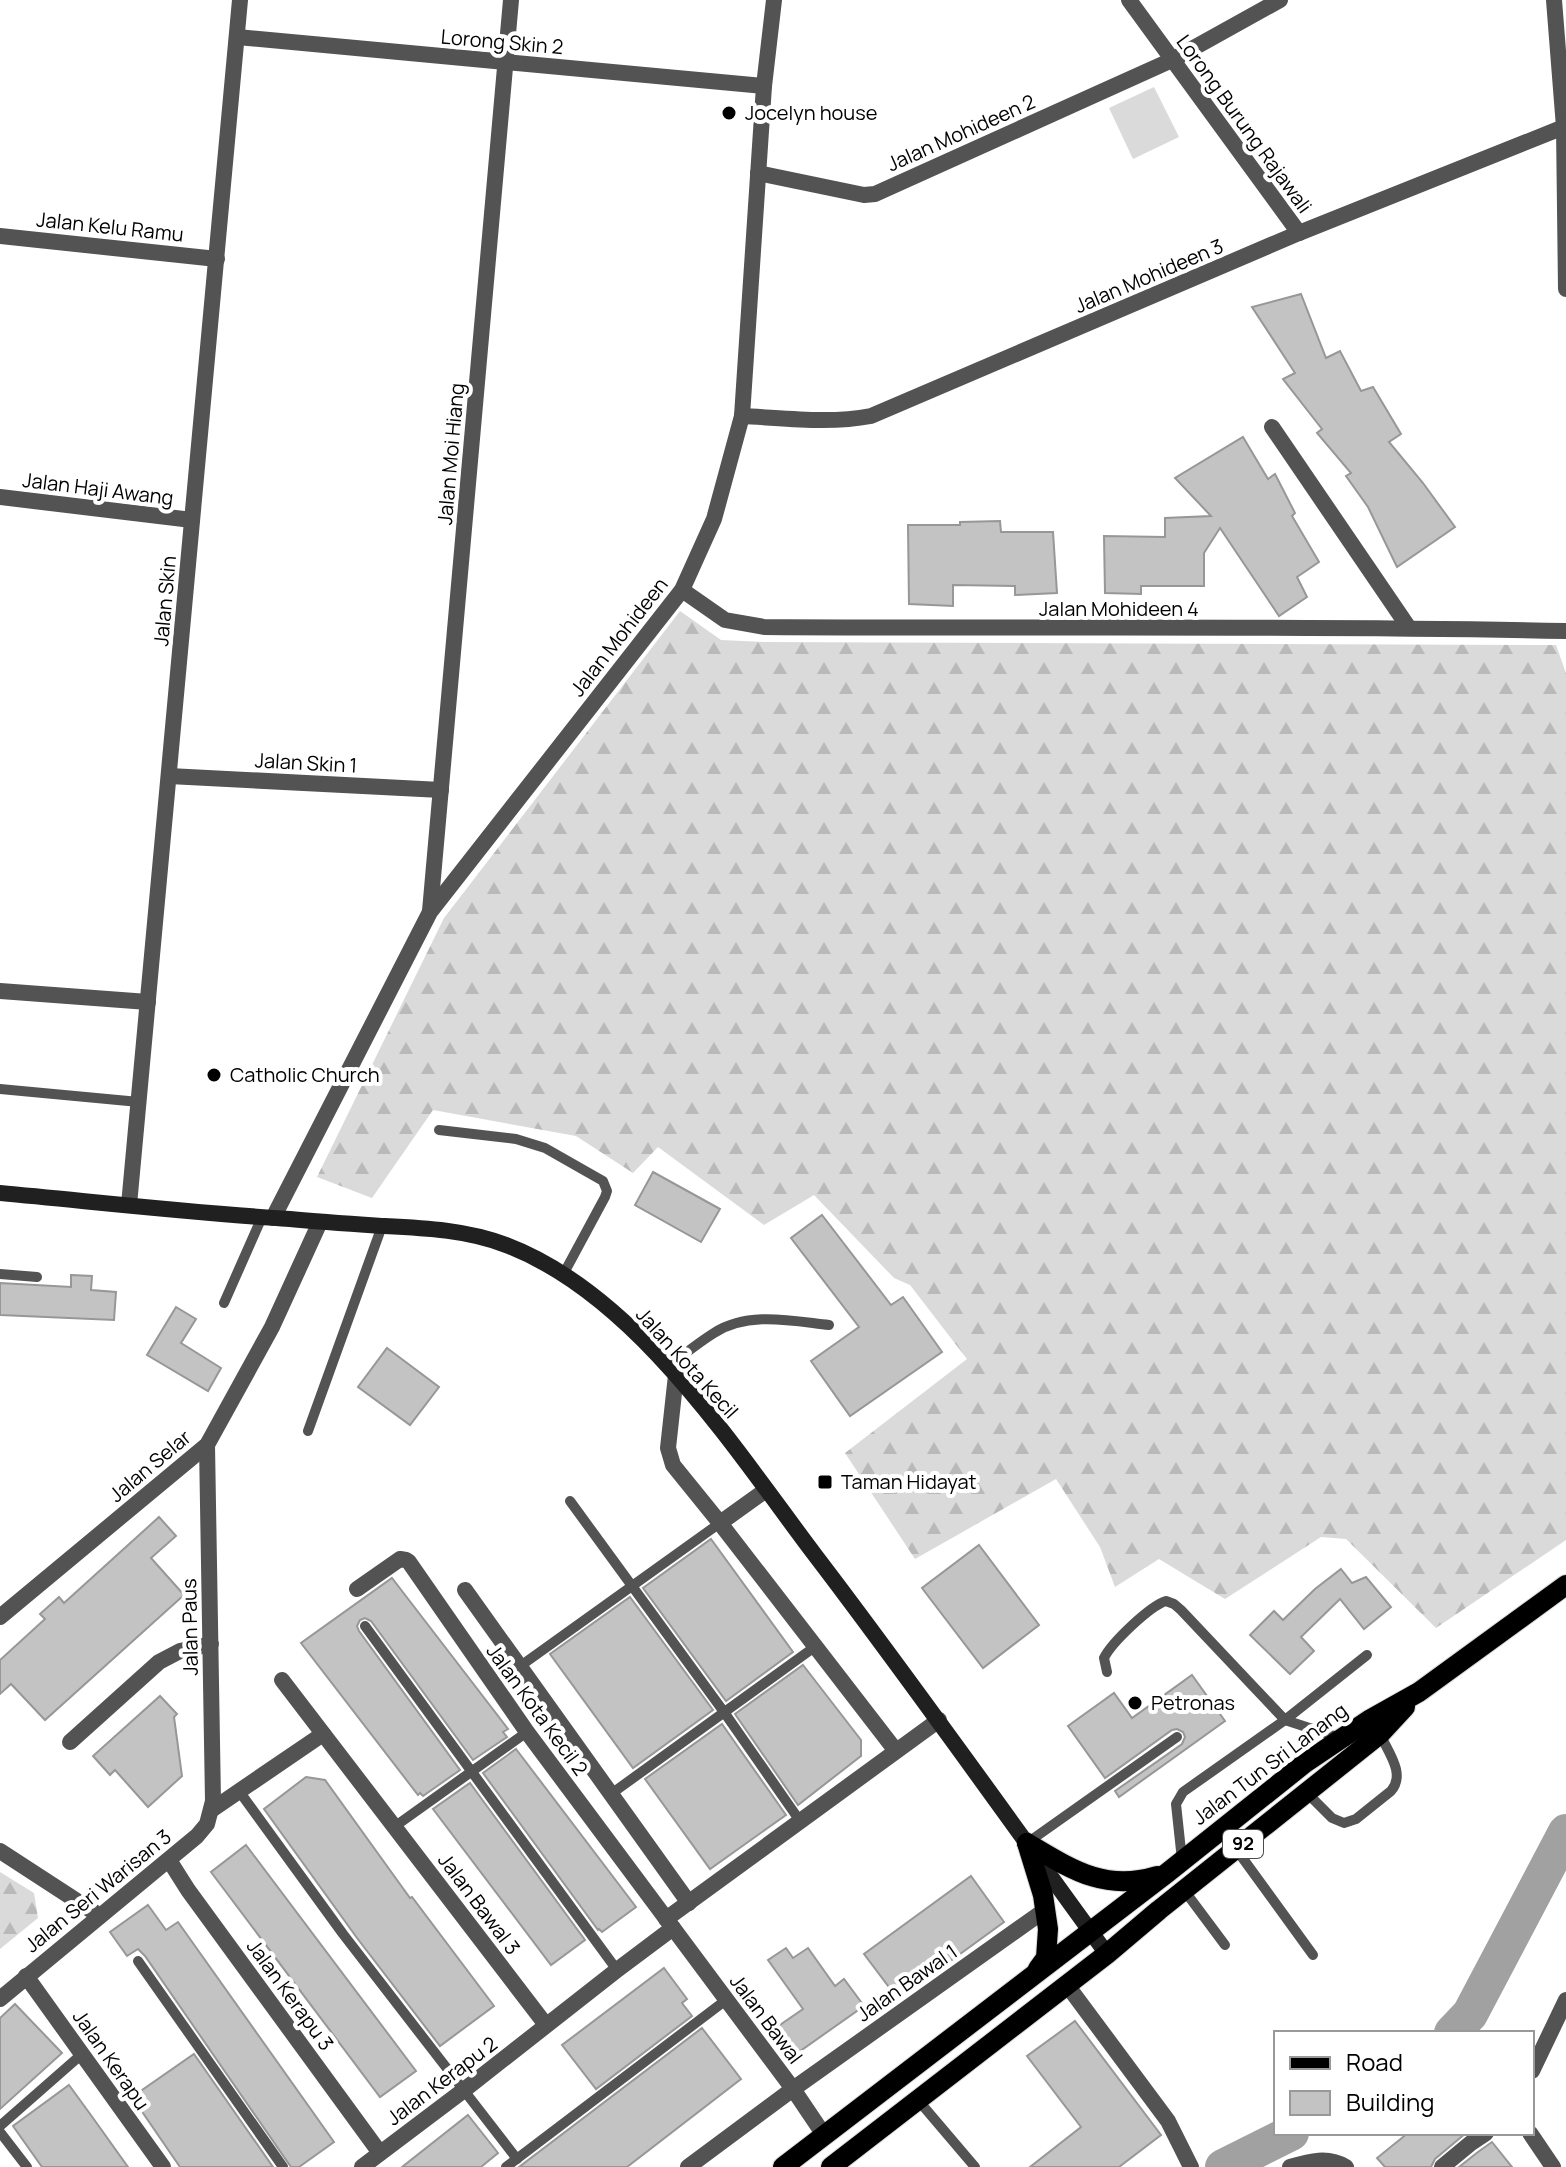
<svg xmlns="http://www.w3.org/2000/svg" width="1566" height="2167" font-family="Manrope,sans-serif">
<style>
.forest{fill:url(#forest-firs)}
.garden{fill:#dadada}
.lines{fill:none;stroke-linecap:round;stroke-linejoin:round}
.river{stroke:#a1a1a1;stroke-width:36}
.building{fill:#c3c3c3;stroke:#979797;stroke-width:2}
.primary-casing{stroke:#dbdbdb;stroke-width:22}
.lane{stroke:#535353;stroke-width:10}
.street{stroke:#535353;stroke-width:16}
.secondary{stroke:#202020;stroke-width:16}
.primary{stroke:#000;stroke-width:20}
.poi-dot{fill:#000;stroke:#fff;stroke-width:3}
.labels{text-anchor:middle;stroke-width:8;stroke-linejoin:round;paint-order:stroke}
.shield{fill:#fff;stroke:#4c4c4c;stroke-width:2}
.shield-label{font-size:18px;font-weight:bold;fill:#000}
.street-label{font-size:20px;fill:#000;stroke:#fff}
.poi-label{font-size:20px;fill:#000;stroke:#fff;text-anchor:start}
</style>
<defs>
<pattern id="forest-firs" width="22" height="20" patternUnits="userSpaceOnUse" patternTransform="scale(2)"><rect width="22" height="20" fill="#dadada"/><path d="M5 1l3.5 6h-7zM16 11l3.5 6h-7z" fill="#b9b9b9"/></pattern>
</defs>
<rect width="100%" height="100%" fill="#fff"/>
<!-- forest -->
<g class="forest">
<path d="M680,611L721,640L764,642L1556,645L1566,673V1540L1436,1628L1346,1539L1321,1537L1225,1599L1159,1559L1115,1587L1100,1547L1056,1479L915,1559L845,1453L967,1359L910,1285L894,1278L814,1195L764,1225L658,1147L633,1173L576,1136L433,1110L372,1198L317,1177L444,918Z"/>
<path d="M0,1872L34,1893L38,1918L0,1949Z"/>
</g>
<!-- garden -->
<path class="garden" d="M1154,87L1179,137L1133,159L1109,108Z"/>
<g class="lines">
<!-- river -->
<g class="river">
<path d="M1452,2033L1470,2014L1566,1832"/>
<path d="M1223,2167L1291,2133"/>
</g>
</g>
<!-- building -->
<g class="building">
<path d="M1301,294L1326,358L1340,351L1361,391L1373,387L1401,434L1389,442L1423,483L1455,527L1397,567L1368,507L1346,476L1351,473L1317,433L1322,429L1283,379L1295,373L1252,307Z"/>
<path d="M1243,437L1268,479L1275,474L1295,513L1292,516L1319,562L1297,577L1307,597L1279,616L1220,528L1204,553V586H1141V594L1105,593L1104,536L1165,537V518L1211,516L1175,478Z"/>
<path d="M1000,521L1001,532H1053L1057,593L1015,595V586L953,585V606L909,604L908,525H960V522Z"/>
<path d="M653,1172L720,1209L701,1242L635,1205Z"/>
<path d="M822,1215L891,1305L903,1297L942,1352L850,1416L811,1361L859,1327L791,1238Z"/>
<path d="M71,1275L92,1276L91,1290L116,1292L114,1320L0,1315V1283L71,1287Z"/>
<path d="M176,1307L196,1319L181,1343L221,1368L208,1391L147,1355Z"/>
<path d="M387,1348L439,1387L410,1425L358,1387Z"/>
<path d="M159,1517L176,1536L151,1558L184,1595L45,1720L11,1684L0,1694V1660L45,1619L40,1614L59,1597L64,1603Z"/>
<path d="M711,1539L793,1652L726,1701L643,1588Z"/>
<path d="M979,1545L1039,1625L983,1668L922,1588Z"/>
<path d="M1341,1569L1352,1583L1366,1577L1391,1607L1364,1629L1340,1599L1301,1637L1314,1651L1290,1674L1250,1635L1274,1611L1283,1620L1315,1589Z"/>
<path d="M392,1578L508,1729L503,1732L507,1737L473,1760L371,1621L365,1618L360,1620L357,1626L359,1631L460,1770L423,1796L420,1793L418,1795L301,1643Z"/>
<path d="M630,1597L713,1710L633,1768L550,1654Z"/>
<path d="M803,1665L861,1740V1756L798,1805L735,1714Z"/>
<path d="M1192,1675L1225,1721L1119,1797L1115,1791L1182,1744L1185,1737L1183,1732L1177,1729L1172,1730L1105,1778L1068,1726L1114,1693L1132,1718Z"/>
<path d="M160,1696L177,1714L174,1717L182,1776L148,1807L115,1770L110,1775L93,1756Z"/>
<path d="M722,1724L786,1815L710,1869L645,1779Z"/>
<path d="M516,1749L636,1907L602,1932L599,1929L598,1930L483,1773Z"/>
<path d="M306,1777L325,1780L410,1898L412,1897L494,2006L440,2046L357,1938L264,1809Z"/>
<path d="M470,1783L585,1940L551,1965L433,1809Z"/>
<path d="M246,1845L416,2071L380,2097L211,1872Z"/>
<path d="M971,1876L1004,1922L898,1999L864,1954Z"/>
<path d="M148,1905L166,1930L178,1922L334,2142L299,2167H291L145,1956L138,1949L127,1956L110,1932Z"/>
<path d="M786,1948L793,1958L808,1948L835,1986L844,1979L864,2006L796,2054L777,2027L803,2009L768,1960Z"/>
<path d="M664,1968L687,1999L682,2003L692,2016L596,2089L562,2045Z"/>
<path d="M15,2004L62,2053L0,2109V2018Z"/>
<path d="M1075,2021L1161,2135L1119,2167H1030L1081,2127L1027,2056Z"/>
<path d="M702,2028L741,2079L627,2167H519Z"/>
<path d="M194,2054L273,2167H180L132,2097Z"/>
<path d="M69,2085L93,2118L128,2167H42L13,2126Z"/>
<path d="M468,2115L498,2153L481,2167H402Z"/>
<path d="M1408,2133H1466L1435,2159L1431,2167H1385L1377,2158Z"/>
<path d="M1492,2142L1512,2167H1459L1478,2152Z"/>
</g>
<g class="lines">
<!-- primary casing -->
<g class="primary-casing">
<g id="primary">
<path d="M1027,1843C1071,1869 1104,1892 1157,1876"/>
<path d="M1027,1843L1043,1895L1048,1929L1046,1958L1038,1969"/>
<path d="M783,2167L1167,1873L1305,1763L1369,1720L1419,1692L1566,1585"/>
<path d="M831,2167L1107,1954L1159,1910L1380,1734L1405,1707"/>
</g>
</g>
<!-- lane -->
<g class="lane">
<path d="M0,1089L139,1102"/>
<path d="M439,1130L516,1139L545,1148L603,1181L607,1191L605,1197L564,1273"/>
<path d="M0,1274L37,1277"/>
<path d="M224,1303L262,1217"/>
<path d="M669,1366C683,1355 698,1343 714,1333C748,1311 792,1321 829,1325"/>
<path d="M308,1431L382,1226"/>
<path d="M570,1501L724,1712L800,1821"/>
<path d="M365,1626L617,1970"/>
<path d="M519,1667L720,1523"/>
<path d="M1107,1672L1104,1658C1112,1642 1150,1606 1166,1601L1174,1604L1181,1610L1285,1720L1367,1655"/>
<path d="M239,1791L343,1934L517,2159"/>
<path d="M1307,1793L1332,1818L1344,1823L1356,1819L1391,1791C1406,1774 1388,1752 1380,1734"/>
<path d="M611,1794L816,1646"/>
<path d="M394,1827L527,1732"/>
<path d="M1027,1843L1177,1737"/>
<path d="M1236,1849L1313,1955"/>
<path d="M1182,1860L1176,1804L1183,1792L1285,1720L1340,1738"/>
<path d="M1184,1890L1225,1945"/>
<path d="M138,1961L283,2167"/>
<path d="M918,2100L975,2167"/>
<path d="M0,2126L82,2054"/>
<path d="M0,2132L27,2167"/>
<path d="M506,2167L726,2000"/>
</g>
<!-- street -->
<g class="street">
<path d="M1129,0L1299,233"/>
<path d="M1554,0L1564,127L1566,289"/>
<path d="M237,37L764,86"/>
<path d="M758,173L864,195L875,194L1172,60L1280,0"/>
<path d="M0,236L217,259"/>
<path d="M742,416C785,418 829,424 871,416L1299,233L1564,127"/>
<path d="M1272,427L1409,628"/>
<path d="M0,497L192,520"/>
<path d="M682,590L725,620L764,627C1031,629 1299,625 1566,631"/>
<path d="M169,776L441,790"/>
<path d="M430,911L511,0"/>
<path d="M0,991L148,1002"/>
<path d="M129,1205L240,0"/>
<path d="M273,1218L430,912L682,590L714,519L742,416L764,86L774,0"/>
<path d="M676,1375L668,1448L673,1465L720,1523L896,1751"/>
<path d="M720,1523L766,1490"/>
<path d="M357,1589L400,1559L406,1560L409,1562L527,1732L793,2089L824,2135"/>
<path d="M465,1590L689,1903"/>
<path d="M0,1617L207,1445L272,1327L320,1222"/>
<path d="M282,1680L546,2025"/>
<path d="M70,1742L159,1662L180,1651L211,1644"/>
<path d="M213,1809L323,1734"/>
<path d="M0,1851L100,1916"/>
<path d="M169,1860L188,1890L380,2153"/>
<path d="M666,1919L939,1720"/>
<path d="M26,1976L163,2167"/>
<path d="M1067,1985L1168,2121L1191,2167"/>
<path d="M0,1999L197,1836L207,1824L213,1801L207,1445"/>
<path d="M1532,2071L1566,2000"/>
<path d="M1530,2133L1553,2167"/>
<path d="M362,2167L464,2090L617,1970L673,1928"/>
<path d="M688,2167L793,2089L1045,1910"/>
<path d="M1290,2167C1310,2161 1328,2156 1346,2167"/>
<path d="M1442,2167L1471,2143L1486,2133"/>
</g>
<!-- secondary -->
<path class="secondary" d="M0,1193C97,1202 193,1213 290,1219C321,1222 353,1224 384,1226C425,1228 467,1230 506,1245C636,1294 734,1448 815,1555C915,1686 1010,1821 1107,1954"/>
<!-- primary -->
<use href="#primary" class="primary"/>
</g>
<!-- markers -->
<g class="poi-dot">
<circle cx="729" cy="113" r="8"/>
<circle cx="214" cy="1075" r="8"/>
<rect x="817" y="1474" width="16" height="16" rx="4"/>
<circle cx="1135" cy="1703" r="8"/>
</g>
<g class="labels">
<!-- shield labels -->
<rect class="shield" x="1223" y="1830" width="40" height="28" rx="6"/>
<g class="shield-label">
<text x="1243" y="1850">92</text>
</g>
<!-- street labels -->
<g class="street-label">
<text transform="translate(502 42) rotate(5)" y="7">Lorong Skin 2</text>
<text transform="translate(1244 124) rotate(54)" y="7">Lorong Burung Rajawali</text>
<text transform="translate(961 133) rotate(-24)" y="7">Jalan Mohideen 2</text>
<text transform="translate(110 227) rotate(6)" y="7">Jalan Kelu Ramu</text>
<text transform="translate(1149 276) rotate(-23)" y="7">Jalan Mohideen 3</text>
<text transform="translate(451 454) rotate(-85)" y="7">Jalan Moi Hiang</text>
<text transform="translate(98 489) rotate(7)" y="7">Jalan Haji Awang</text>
<text transform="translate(165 601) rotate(-85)" y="7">Jalan Skin</text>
<text x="1119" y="616">Jalan Mohideen 4</text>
<text transform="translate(619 637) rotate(-52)" y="7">Jalan Mohideen</text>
<text transform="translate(306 763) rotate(3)" y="7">Jalan Skin 1</text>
<text transform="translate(687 1363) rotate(48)" y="7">Jalan Kota Kecil</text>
<text transform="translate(150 1466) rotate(-40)" y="7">Jalan Selar</text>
<text transform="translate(190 1627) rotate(-91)" y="7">Jalan Paus</text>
<text transform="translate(537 1710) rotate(54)" y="7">Jalan Kota Kecil 2</text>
<text transform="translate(1270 1764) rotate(-37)" y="7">Jalan Tun Sri Lanang</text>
<text transform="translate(98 1891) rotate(-39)" y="7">Jalan Seri Warisan 3</text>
<text transform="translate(479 1904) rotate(53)" y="7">Jalan Bawal 3</text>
<text transform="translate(907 1983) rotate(-35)" y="7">Jalan Bawal 1</text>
<text transform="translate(290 1995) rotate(54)" y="7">Jalan Kerapu 3</text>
<text transform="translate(766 2019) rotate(53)" y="7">Jalan Bawal</text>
<text transform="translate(111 2060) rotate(55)" y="7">Jalan Kerapu</text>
<text transform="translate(442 2081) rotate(-37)" y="7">Jalan Kerapu 2</text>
</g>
<!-- poi labels -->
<g class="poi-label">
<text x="745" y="120">Jocelyn house</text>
<text x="230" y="1082">Catholic Church</text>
<text x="841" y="1489">Taman Hidayat</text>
<text x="1151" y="1710">Petronas</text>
</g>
</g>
<!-- legend -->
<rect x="1274" y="2031" width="260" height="104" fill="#ffffff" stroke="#999999" stroke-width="2"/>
<rect x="1290" y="2057" width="40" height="12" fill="#000000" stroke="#999999" stroke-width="2"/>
<text x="1346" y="2071" font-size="24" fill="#000000">Road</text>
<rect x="1290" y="2091" width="40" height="24" fill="#c3c3c3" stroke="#999999" stroke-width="2"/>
<text x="1346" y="2111" font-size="24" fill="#000000">Building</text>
</svg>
